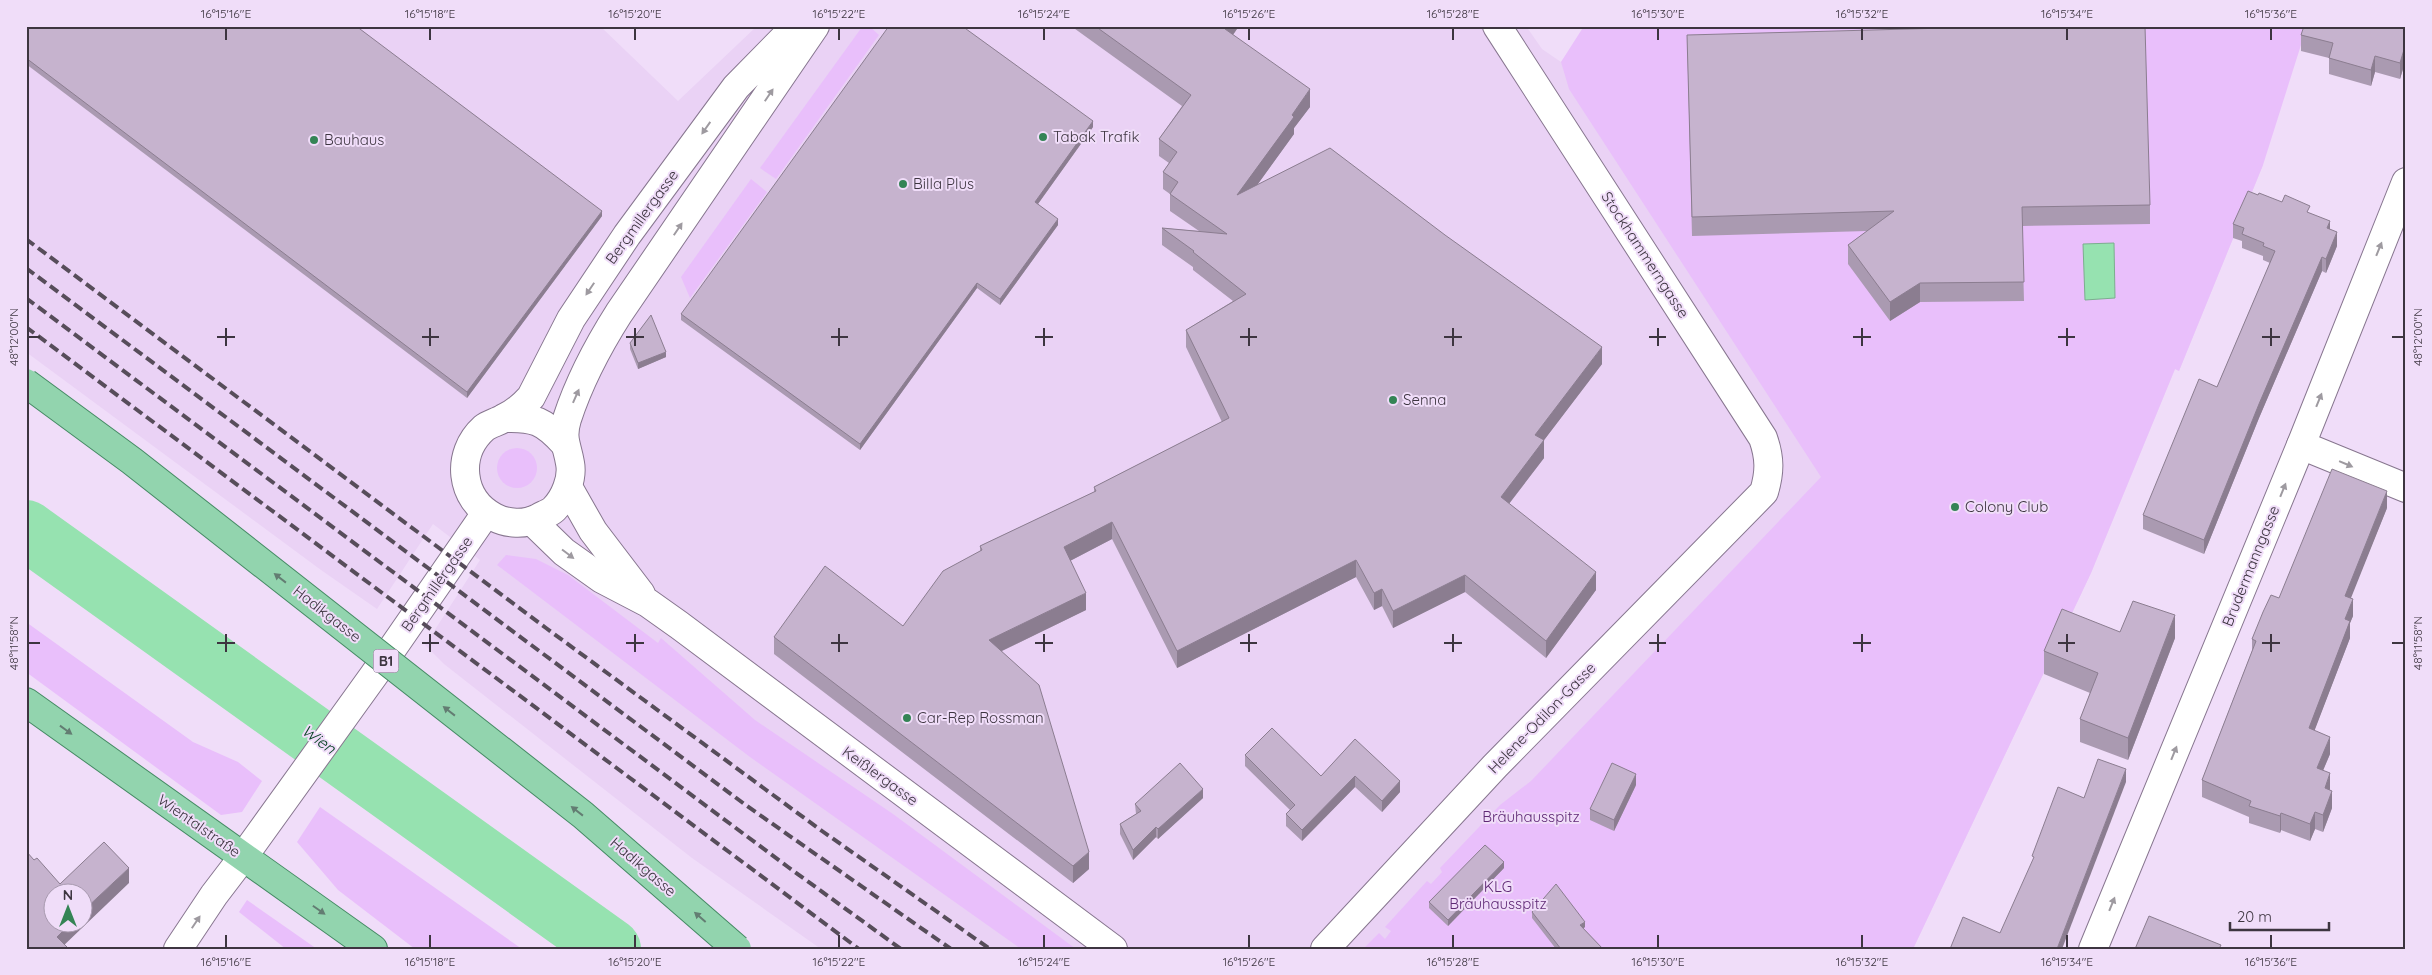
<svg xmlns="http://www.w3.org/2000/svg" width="2432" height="975" font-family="Quicksand,sans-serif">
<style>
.built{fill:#ead2f5}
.green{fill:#e9bffb}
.water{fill:#96e2b0;stroke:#7bae8e}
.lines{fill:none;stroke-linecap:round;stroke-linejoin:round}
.river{stroke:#96e2b0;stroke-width:60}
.minor-casing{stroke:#87768f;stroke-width:30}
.tertiary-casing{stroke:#87768f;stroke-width:30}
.secondary-casing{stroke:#87768f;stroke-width:30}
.primary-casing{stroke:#458a64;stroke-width:30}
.minor{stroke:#fff;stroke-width:28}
.tertiary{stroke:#fff;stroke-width:28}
.secondary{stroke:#fff;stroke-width:28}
.primary{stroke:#92d4ae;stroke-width:28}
.rail{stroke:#574d5a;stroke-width:4;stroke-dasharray:10 5;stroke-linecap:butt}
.primary-bridge-casing{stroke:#458a64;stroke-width:30;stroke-linecap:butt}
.primary-bridge{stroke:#92d4ae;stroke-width:28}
.wall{fill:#aa9ab1}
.shaded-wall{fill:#8b7d90}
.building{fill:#c6b3ce;stroke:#8b7d90}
.oneway{fill:#9e9aa0}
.oneway2{fill:#637d72}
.ticks{fill:none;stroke:#3d3540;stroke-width:2}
.poi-dot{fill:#348455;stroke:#f0ddf9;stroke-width:2}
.labels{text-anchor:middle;stroke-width:4;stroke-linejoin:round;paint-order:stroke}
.shield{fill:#f0ddf9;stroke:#736778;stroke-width:1}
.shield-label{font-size:14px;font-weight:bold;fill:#3d3540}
.poi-label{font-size:15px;fill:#3d3540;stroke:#f0ddf9;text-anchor:start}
.street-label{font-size:15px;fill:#3d3540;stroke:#f0ddf9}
.park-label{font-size:15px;fill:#5f2975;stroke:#f0ddf9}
.water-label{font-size:16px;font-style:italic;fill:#0a4526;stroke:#f0ddf9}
.neatline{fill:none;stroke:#3d3540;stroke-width:2}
.ticks-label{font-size:12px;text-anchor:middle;fill:#3d3540}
</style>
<rect width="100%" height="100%" fill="#f0ddf9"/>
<!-- built -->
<path class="built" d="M26,26H600L678,101L757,26H1526L1542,49L1561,62L1588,26L2263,165L2179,371L2175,369L2091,573L1913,949H821L692,858L444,664L425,645L480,560L433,524L377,609L321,570L26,352Z"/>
<!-- green -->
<g class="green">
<path d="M869,26L879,35L776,179L760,168L862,27Z"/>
<path d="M1584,26H2307L2263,165L2179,371L2175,369L2091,573L1913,949H1363L1379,933L1385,939L1391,931L1385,927L1427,881L1431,884L1442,872L1440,868L1500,805L1531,781L1821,477L1569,89L1561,62Z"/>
<path d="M751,179L767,192L690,298L681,277Z"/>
<circle cx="517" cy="468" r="20"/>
<path d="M506,555L536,559L568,575L658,643L661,638L755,720L893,814L1076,949H1021L750,757L497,565Z"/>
<path d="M26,622L193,742L238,762L262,781L242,812L221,815L26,672Z"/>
<path d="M320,807L522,949H415L338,890L297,842Z"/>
<path d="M247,900L317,949H286L239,912Z"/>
</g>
<!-- water -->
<path class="water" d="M2114,243L2115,298L2085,300L2083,244Z"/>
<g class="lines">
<!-- river -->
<path class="river" d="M26,530L611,949"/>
<!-- minor casing -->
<g class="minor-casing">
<g id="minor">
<path d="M2301,445L2406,488"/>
<path d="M1325,949L1495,766L1764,492C1770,472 1770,458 1763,438L1497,26"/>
<path d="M2093,949L2301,445L2406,182"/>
</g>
</g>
<!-- tertiary casing -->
<g class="tertiary-casing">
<g id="tertiary">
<path d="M568,487L593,531L641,594"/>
<path d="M532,521L564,552L602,579L648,603L679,625L1113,949"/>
<path d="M178,949L214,895L243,857"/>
</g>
</g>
<!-- secondary casing -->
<g class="secondary-casing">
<g id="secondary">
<path d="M796,26L736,87L627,235L571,319L531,397C523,406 515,413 504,418C498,422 489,424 484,428C455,454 460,499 494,517C507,524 525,525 538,518C543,515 550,513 554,509C565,498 573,478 570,463C567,445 561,439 567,419C579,382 598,346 619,313L815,26"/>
<path d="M505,418C534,417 544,421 564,443"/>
<path d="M243,857L374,675L486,513"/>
</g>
</g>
<!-- primary casing -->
<g class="primary-casing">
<path id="primary" d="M26,702L373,949"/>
</g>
<!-- minor -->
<use href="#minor" class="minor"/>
<!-- tertiary -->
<use href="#tertiary" class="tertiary"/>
<!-- secondary -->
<use href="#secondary" class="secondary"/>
<!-- primary -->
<use href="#primary" class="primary"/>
<!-- rail -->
<g class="rail">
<path d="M26,239L546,628L822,831L990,949"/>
<path d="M26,268L747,806L951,949"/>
<path d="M26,298L788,867L901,949"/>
<path d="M26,327L859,949"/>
</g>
<!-- primary-bridge casing -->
<g class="primary-bridge-casing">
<path id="primary-bridge" d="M26,383L132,461L583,815L737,949"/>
</g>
<!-- primary-bridge -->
<use href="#primary-bridge" class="primary-bridge"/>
</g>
<!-- wall -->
<g class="wall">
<path d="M26,26L602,216L467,398L26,64Z"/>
<path d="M1071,26H1239L1233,35L1310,107L1294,128V134L1257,185L1602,364L1544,440V458L1509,504L1596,590L1546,658L1465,592L1393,628L1382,606L1374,610L1356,577L1177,668L1112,539L1070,561L1086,610L1002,651L1089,869L1073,883L774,654V637L903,626L980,551V546L1094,492V487L1222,422L1186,347V330L1233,301L1193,270V267L1162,245V228L1199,231L1170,211V194L1163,189V172L1169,163L1159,156V139L1182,106Z"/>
<path d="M2406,26V59L2400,79L2375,72L2371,86L2329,74V58L2301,51V35Z"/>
<path d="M1687,35L2150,205V224L2022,226L2024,301L1920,302L1890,321L1848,264V245L1867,231L1692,236Z"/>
<path d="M1093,127L1038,204L1058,225L1000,305L977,288L860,450L681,320V314Z"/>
<path d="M2310,213L2330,230L2337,246L2326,273L2322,271L2259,418L2204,554L2143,529V515L2217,387L2270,263L2263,260V256L2242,248V241L2233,238V224Z"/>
<path d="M630,343L666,357L638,369L630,349Z"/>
<path d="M2387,508L2350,598L2353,616L2350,623V638L2314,731L2330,754L2323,770L2330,790L2332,808L2323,832L2315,829L2310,841L2281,830L2280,833L2249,823V817L2202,797V780L2252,651V639Z"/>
<path d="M2120,632L2175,638L2128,760L2080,742V719L2090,693L2044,674V651Z"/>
<path d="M1355,739L1400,792L1382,812L1355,787L1302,841L1286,826V814L1290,810L1245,766V755L1321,776Z"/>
<path d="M1636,785L1614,831L1590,820V809Z"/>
<path d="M1203,798L1158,839L1156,837L1133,860L1120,834V824L1136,814L1135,804Z"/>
<path d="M1504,868L1448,926L1429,908V902Z"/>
<path d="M1532,912L1585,927L1583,928L1603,949H1556L1532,918Z"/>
</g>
<!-- shaded-wall -->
<g class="shaded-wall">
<path d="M1227,26H1239L1225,46V29Z"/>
<path d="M2406,43V59L2400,79V63Z"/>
<path d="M2375,56V72L2371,86V70Z"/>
<path d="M1310,89V107L1294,128V134L1237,213V195Z"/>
<path d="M1093,121V127L1035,208V202Z"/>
<path d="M602,211V216L467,398V392Z"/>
<path d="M1058,219V225L1000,305V299Z"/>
<path d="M2330,221V235L2327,228Z"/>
<path d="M2337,232V246L2326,273V259Z"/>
<path d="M2322,257V271L2259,418L2204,554V540L2259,404Z"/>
<path d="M977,283V288L860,450V444Z"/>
<path d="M1920,283V302L1890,321V302Z"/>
<path d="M1602,347V364L1535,452V435Z"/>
<path d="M666,352V357L638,369V363Z"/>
<path d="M1544,440V458L1501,514V497Z"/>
<path d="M2387,491V508L2345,613V596Z"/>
<path d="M1112,522V539L1064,564V547Z"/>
<path d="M1356,560V577L1177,668V651Z"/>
<path d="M1596,572V590L1546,658V641Z"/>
<path d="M1465,575V592L1393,628V611Z"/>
<path d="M1382,589V606L1374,610V593Z"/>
<path d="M1086,593V610L989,657V640Z"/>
<path d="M2353,599V616L2350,623V638L2309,745V728L2345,619Z"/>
<path d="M2175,615V638L2128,760V738Z"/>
<path d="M2330,737V754L2317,785V768Z"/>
<path d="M2126,769V782L2062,949H2057Z"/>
<path d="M2330,773V790L2325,788Z"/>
<path d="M1636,774V785L1614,831V820Z"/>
<path d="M1355,776V787L1302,841V830Z"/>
<path d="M1400,781V792L1382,812V801Z"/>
<path d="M1203,789V798L1158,839V829Z"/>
<path d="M2332,791V808L2323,832V815Z"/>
<path d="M2315,812V829L2310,841V824Z"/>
<path d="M2281,813V830L2280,833V816Z"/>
<path d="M1156,827V837L1133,860V850Z"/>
<path d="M1089,852V869L1073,883V866Z"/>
<path d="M1504,862V868L1448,926V920Z"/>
<path d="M129,868V883L60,949L57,937L72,922H82V912Z"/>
<path d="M1585,922V927L1580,931V925Z"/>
</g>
<!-- building -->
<g class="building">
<path d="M26,26H356L602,211L467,392L26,58Z"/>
<path d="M889,26H962L1093,121L1035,202L1058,219L1000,299L977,283L860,444L681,314Z"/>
<path d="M1095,26H1227L1225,29L1310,89L1292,115L1294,117L1237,195L1330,148L1445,235L1602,347L1535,435L1544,440L1501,497L1596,572L1546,641L1465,575L1393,611L1382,589L1374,593L1356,560L1177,651L1112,522L1064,547L1086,593L989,640L1039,685L1089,852L1073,866L774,637L825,566L903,626L943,571L982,550L980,546L1096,491L1094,487L1229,418L1186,330L1246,294L1193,252L1194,251L1162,228L1227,234L1170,194L1178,182L1163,172L1177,152L1159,139L1191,95Z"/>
<path d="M2020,26H2145L2150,205L2022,207L2024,282L1920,283L1890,302L1848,245L1894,211L1692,217L1687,35Z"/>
<path d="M2304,26H2406V43L2400,63L2375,56L2371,70L2329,58L2333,43L2301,35Z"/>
<path d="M2248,191L2258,195L2259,193L2282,202L2285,195L2310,206L2307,212L2330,221L2327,228L2337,232L2326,259L2322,257L2259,404L2204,540L2143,515L2199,379L2217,387L2275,251L2263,246L2264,243L2242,234L2244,228L2233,224Z"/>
<path d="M651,315L666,352L638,363L630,343Z"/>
<path d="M2332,469L2387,491L2345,596L2353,599L2345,619L2350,621L2309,728L2330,737L2317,768L2330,773L2325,788L2332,791L2323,815L2315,812L2310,824L2281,813L2280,816L2249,806L2251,801L2202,780L2256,641L2252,639L2263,612L2271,595L2279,598Z"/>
<path d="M2133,601L2175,615L2128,738L2080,719L2098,673L2044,651L2062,609L2120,632Z"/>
<path d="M1272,728L1321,776L1355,739L1400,781L1382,801L1355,776L1302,830L1286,814L1295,805L1245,755Z"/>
<path d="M2098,759L2126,769L2057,949H2044L2041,948V949H1950L1963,917L2000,933L2034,857L2032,856L2058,787L2084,798Z"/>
<path d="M1180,763L1203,789L1158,829L1156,827L1133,850L1120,824L1141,811L1135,804Z"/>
<path d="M1612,763L1636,774L1614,820L1590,809Z"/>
<path d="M104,842L129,868L82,912V892H52V922H72L57,937L69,949H26V851L34,860L37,858L60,884Z"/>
<path d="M1485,845L1504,862L1448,920L1429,902Z"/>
<path d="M1556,884L1585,922L1580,925L1603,949H1561L1532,912Z"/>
<path d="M2149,916L2221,945L2219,949H2135Z"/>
</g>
<!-- one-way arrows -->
<defs><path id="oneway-solid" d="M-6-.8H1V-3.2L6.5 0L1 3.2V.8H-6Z" transform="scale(1.25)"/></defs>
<g class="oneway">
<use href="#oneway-solid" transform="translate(769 95) rotate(-56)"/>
<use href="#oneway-solid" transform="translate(706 128) rotate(125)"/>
<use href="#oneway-solid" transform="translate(678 229) rotate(-56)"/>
<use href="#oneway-solid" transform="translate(2379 249) rotate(-68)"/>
<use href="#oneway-solid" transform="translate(590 289) rotate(124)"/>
<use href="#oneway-solid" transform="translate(576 396) rotate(-66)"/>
<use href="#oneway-solid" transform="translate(2319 400) rotate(-68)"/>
<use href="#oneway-solid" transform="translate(2346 464) rotate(23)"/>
<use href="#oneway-solid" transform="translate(2283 490) rotate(-68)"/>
<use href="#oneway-solid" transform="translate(568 554) rotate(37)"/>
<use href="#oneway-solid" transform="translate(2174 753) rotate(-68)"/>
<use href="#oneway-solid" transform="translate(2112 904) rotate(-68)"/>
<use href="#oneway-solid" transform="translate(196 922) rotate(-56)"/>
</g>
<g class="oneway2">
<use href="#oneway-solid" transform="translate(280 578) rotate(-142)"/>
<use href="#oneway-solid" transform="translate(449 711) rotate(-142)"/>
<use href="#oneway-solid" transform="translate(66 730) rotate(36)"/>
<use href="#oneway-solid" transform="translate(577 811) rotate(-142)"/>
<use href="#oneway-solid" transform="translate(319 910) rotate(35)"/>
<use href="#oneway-solid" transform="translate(700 917) rotate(-139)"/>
</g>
<!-- ticks -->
<path class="ticks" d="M226,28V40M430,28V40M635,28V40M839,28V40M1044,28V40M1249,28V40M1453,28V40M1658,28V40M1862,28V40M2067,28V40M2271,28V40M226,328V346M430,328V346M635,328V346M839,328V346M1044,328V346M1249,328V346M1453,328V346M1658,328V346M1862,328V346M2067,328V346M2271,328V346M28,337H40M217,337H235M422,337H439M626,337H644M831,337H848M1035,337H1053M1240,337H1257M1444,337H1462M1649,337H1666M1853,337H1871M2058,337H2075M2262,337H2280M2392,337H2404M226,634V652M430,634V652M635,634V652M839,634V652M1044,634V652M1249,634V652M1453,634V652M1658,634V652M1862,634V652M2067,634V652M2271,634V652M28,643H40M217,643H235M422,643H439M626,643H644M831,643H848M1035,643H1053M1240,643H1257M1444,643H1462M1649,643H1666M1853,643H1871M2058,643H2075M2262,643H2280M2392,643H2404M226,935V948M430,935V948M635,935V948M839,935V948M1044,935V948M1249,935V948M1453,935V948M1658,935V948M1862,935V948M2067,935V948M2271,935V948"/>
<!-- markers -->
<g class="poi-dot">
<circle cx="1043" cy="137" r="5"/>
<circle cx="314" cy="140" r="5"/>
<circle cx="903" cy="184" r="5"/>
<circle cx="1393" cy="400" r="5"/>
<circle cx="1955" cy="507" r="5"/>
<circle cx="907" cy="718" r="5"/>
</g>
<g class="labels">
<!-- shield labels -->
<rect class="shield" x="373.5" y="649.5" width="25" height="23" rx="4"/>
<g class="shield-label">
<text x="386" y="666">B1</text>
</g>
<!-- poi labels -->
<g class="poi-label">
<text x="1053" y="142">Tabak Trafik</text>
<text x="324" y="145">Bauhaus</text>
<text x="913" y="189">Billa Plus</text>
<text x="1403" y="405">Senna</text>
<text x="1965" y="512">Colony Club</text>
<text x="917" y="723">Car-Rep Rossman</text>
</g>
<!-- street labels -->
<g class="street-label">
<text transform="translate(642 217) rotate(-54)" y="5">Bergmillergasse</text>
<text transform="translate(1645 255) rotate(57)" y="5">Stockhammerngasse</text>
<text transform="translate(2251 566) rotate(-68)" y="5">Brudermanngasse</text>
<text transform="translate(437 584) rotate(-55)" y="5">Bergmillergasse</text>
<text transform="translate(327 614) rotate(38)" y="5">Hadikgasse</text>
<text transform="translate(1542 718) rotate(-46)" y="5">Helene-Odilon-Gasse</text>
<text transform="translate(880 776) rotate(36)" y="5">Keißlergasse</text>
<text transform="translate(199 826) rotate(35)" y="5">Wientalstraße</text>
<text transform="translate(643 867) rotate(41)" y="5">Hadikgasse</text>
</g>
<!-- park labels -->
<g class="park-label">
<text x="1531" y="822">Bräuhausspitz</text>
<text x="1498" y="892">KLG<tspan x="1498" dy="17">Bräuhausspitz</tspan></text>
</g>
<!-- water labels -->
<g class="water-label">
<text transform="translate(319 739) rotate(36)" y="6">Wien</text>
</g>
</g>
<!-- border -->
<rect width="2432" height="975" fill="none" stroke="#f0ddf9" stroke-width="55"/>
<!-- north arrow -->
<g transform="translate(68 908)"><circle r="24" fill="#f0ddf9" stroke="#a89aaf"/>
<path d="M0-4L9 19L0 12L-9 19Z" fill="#348455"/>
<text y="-8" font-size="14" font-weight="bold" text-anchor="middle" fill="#3d3540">N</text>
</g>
<!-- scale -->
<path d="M2230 922v8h99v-8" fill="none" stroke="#3d3540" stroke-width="2.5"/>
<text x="2237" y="922" font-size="15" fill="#3d3540" stroke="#f0ddf9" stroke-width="4" paint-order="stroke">20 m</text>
<rect x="28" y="28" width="2376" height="920" class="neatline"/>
<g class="ticks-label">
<text x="226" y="18">16°15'16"E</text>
<text x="430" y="18">16°15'18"E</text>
<text x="635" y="18">16°15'20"E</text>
<text x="839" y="18">16°15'22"E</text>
<text x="1044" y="18">16°15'24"E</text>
<text x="1249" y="18">16°15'26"E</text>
<text x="1453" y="18">16°15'28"E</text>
<text x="1658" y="18">16°15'30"E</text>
<text x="1862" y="18">16°15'32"E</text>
<text x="2067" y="18">16°15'34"E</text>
<text x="2271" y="18">16°15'36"E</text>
<text transform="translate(14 337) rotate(-90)" y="4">48°12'00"N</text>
<text transform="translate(2418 337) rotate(-90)" y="4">48°12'00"N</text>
<text transform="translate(14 643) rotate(-90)" y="4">48°11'58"N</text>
<text transform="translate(2418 643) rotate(-90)" y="4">48°11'58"N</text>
<text x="226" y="966">16°15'16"E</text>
<text x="430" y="966">16°15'18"E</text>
<text x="635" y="966">16°15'20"E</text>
<text x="839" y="966">16°15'22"E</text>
<text x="1044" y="966">16°15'24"E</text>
<text x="1249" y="966">16°15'26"E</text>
<text x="1453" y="966">16°15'28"E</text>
<text x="1658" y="966">16°15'30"E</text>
<text x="1862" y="966">16°15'32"E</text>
<text x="2067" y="966">16°15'34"E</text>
<text x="2271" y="966">16°15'36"E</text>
</g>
</svg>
